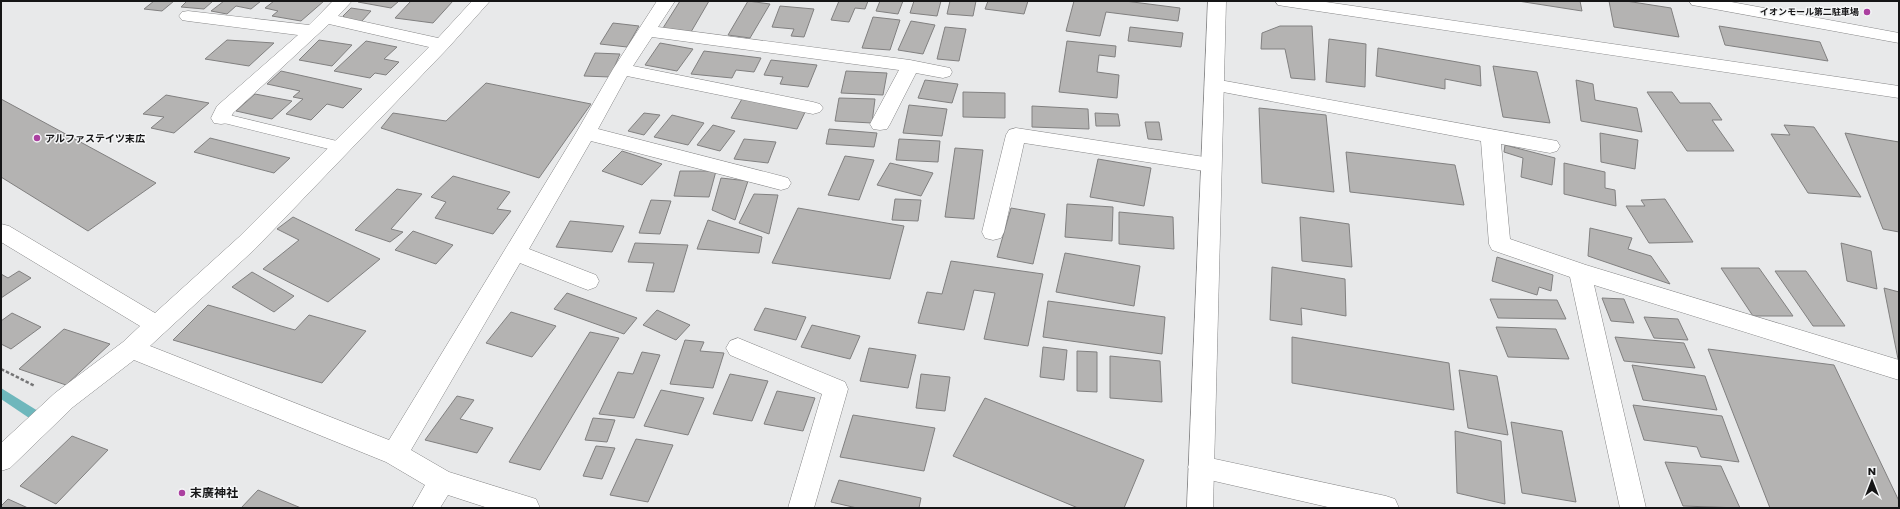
<svg xmlns="http://www.w3.org/2000/svg" width="1900" height="509" font-family="Poppins,'Noto Sans JP',sans-serif">
<style>
.lines{fill:none;stroke-linecap:round;stroke-linejoin:round}
.stream{fill:#6eb7bc;fill-rule:evenodd}
.building{fill:#b4b3b2;stroke:#818080}
.lane-casing{stroke:#868687;stroke-width:1}
.street-casing{stroke:#868687;stroke-width:1}
.secondary-casing{stroke:#868687;stroke-width:1}
.path{stroke:#757576;stroke-width:2.5;stroke-dasharray:3.5 2;stroke-linecap:butt}
.lane{fill:#fff;fill-rule:evenodd}
.street{fill:#fff;fill-rule:evenodd}
.secondary{fill:#fff;fill-rule:evenodd}
.poi-dot{fill:#ab40a0;stroke:#f5f6f7;stroke-width:1.5}
.labels{text-anchor:middle;stroke-width:3;stroke-linejoin:round;paint-order:stroke}
.far-poi-label{font-size:9px;font-weight:bold;fill:#151516;stroke:#f5f6f7;text-anchor:end}
.poi-label{font-size:10px;font-weight:bold;fill:#151516;stroke:#f5f6f7;text-anchor:start}
.near-poi-label{font-size:12px;font-weight:bold;fill:#151516;stroke:#f5f6f7;text-anchor:start}
</style>
<rect width="100%" height="100%" fill="#e8e9ea"/>
<g class="lines">
<!-- stream -->
<path class="stream" d="M1,388L46,416L48,420L46,424L42,425L38,424L1,399Z"/>
</g>
<!-- building -->
<g class="building">
<path d="M154,1H174L162,11L144,9Z"/>
<path d="M187,1H213L204,9L181,7Z"/>
<path d="M224,1H261L251,9L236,6L227,14L211,11Z"/>
<path d="M274,1H324L301,21L272,16L278,11L265,8Z"/>
<path d="M399,1L391,8L358,2L359,1Z"/>
<path d="M411,1H453L433,23L395,18Z"/>
<path d="M680,1H709L691,32L663,28Z"/>
<path d="M748,1L770,4L750,38L728,35Z"/>
<path d="M839,1H868L865,9L855,8L849,22L831,20Z"/>
<path d="M880,1H903L898,14L876,11Z"/>
<path d="M914,1H941L937,16L910,13Z"/>
<path d="M950,1H976L973,16L947,14Z"/>
<path d="M988,1H1028L1024,14L985,9Z"/>
<path d="M1074,1H1125L1180,8L1178,21L1106,12L1100,36L1066,31Z"/>
<path d="M1518,1H1580L1582,11Z"/>
<path d="M1609,1H1626L1671,8L1679,37L1614,27Z"/>
<path d="M780,6L814,9L804,37L791,36L794,29L772,27Z"/>
<path d="M351,8L371,11L361,22L349,21L343,16Z"/>
<path d="M873,17L900,20L890,50L862,48Z"/>
<path d="M911,21L935,25L923,54L898,50Z"/>
<path d="M613,23L639,26L627,47L600,44Z"/>
<path d="M1280,26H1312L1315,80L1291,78L1285,49H1261L1262,33Z"/>
<path d="M1719,26L1820,42L1828,61L1725,45Z"/>
<path d="M945,27L966,29L959,61L937,59Z"/>
<path d="M1130,27L1183,33L1181,47L1128,41Z"/>
<path d="M1329,39L1366,44L1365,87L1326,82Z"/>
<path d="M227,40L274,43L249,66L205,59Z"/>
<path d="M319,40L352,45L332,66L299,60Z"/>
<path d="M366,41L397,47L384,59L399,62L386,75L375,73L370,78L334,71Z"/>
<path d="M1067,41L1116,46L1115,57L1099,55L1097,72L1119,75L1117,98L1059,92Z"/>
<path d="M660,43L693,49L677,71L645,65Z"/>
<path d="M1378,48L1480,66L1481,86L1445,79V89L1376,76Z"/>
<path d="M704,51L761,58L754,72L736,70L732,78L691,74Z"/>
<path d="M595,53L620,54L610,77L584,76Z"/>
<path d="M771,60L817,65L808,87L780,84L783,77L764,75Z"/>
<path d="M1493,66L1537,72L1550,123L1503,117Z"/>
<path d="M281,71L362,89L343,108L327,104L311,120L286,114L303,99L293,97L300,91L267,84Z"/>
<path d="M846,71L887,73L883,95L841,93Z"/>
<path d="M925,80L958,84L952,103L918,98Z"/>
<path d="M1576,80L1593,84L1595,100L1637,108L1642,132L1581,121Z"/>
<path d="M486,83L591,104L539,178L381,128L393,113L446,121Z"/>
<path d="M963,92L1005,93V118L963,117Z"/>
<path d="M1647,92H1672L1680,103H1710L1722,120H1712L1734,151H1687Z"/>
<path d="M255,94L292,101L272,119L236,111Z"/>
<path d="M166,95L209,103L174,133L151,128L164,117L143,114Z"/>
<path d="M839,98L875,99L872,123L835,121Z"/>
<path d="M1,99L156,183L88,231L1,177Z"/>
<path d="M742,99L806,110L797,129L731,118Z"/>
<path d="M909,105L947,109L942,136L903,133Z"/>
<path d="M1032,106L1088,109L1089,129L1032,127Z"/>
<path d="M1259,108L1326,115L1334,192L1262,183Z"/>
<path d="M644,113L660,115L644,135L628,131Z"/>
<path d="M1095,113L1118,114L1120,126H1096Z"/>
<path d="M672,115L704,123L688,145L654,137Z"/>
<path d="M1145,122H1159L1162,140L1148,139Z"/>
<path d="M713,125L735,131L720,151L697,145Z"/>
<path d="M1784,125L1814,127L1861,197L1808,193L1771,134L1790,135Z"/>
<path d="M829,129L877,133L874,147L826,144Z"/>
<path d="M1600,133L1638,140L1635,169L1601,162Z"/>
<path d="M1845,133L1899,142V232L1883,229Z"/>
<path d="M210,138L290,158L274,173L194,152Z"/>
<path d="M744,139L776,142L768,163L734,159Z"/>
<path d="M899,139L940,141L938,162L896,160Z"/>
<path d="M1505,145L1555,158L1552,185L1521,177L1523,158L1504,152Z"/>
<path d="M955,148L983,150L974,219L945,217Z"/>
<path d="M622,151L662,164L642,185L602,171Z"/>
<path d="M1346,152L1455,165L1464,205L1350,192Z"/>
<path d="M845,156L874,160L859,200L828,195Z"/>
<path d="M1098,159L1151,168L1144,206L1090,197Z"/>
<path d="M890,163L933,173L921,196L877,185Z"/>
<path d="M1564,163L1605,172V188L1615,190L1616,206L1564,194Z"/>
<path d="M680,171H716L709,197L674,196Z"/>
<path d="M453,176L510,192L497,209L511,211L493,234L435,218L446,202L431,197Z"/>
<path d="M721,178L748,181L735,220L712,210Z"/>
<path d="M397,189L422,194L391,229L403,232L390,242L355,230Z"/>
<path d="M754,194L778,195L769,234L739,223Z"/>
<path d="M895,199L921,200L918,221L892,220Z"/>
<path d="M1665,199L1693,242L1649,243L1626,206H1645L1641,200Z"/>
<path d="M651,200L671,201L660,234L639,233Z"/>
<path d="M1067,204L1113,207L1112,241L1065,237Z"/>
<path d="M798,208L904,226L890,279L772,263Z"/>
<path d="M1011,208L1045,214L1033,264L997,257Z"/>
<path d="M1119,212L1173,217L1174,249L1119,244Z"/>
<path d="M293,217L380,259L328,302L263,269L299,240L277,229Z"/>
<path d="M1300,217L1349,224L1352,267L1302,261Z"/>
<path d="M708,220L762,237L759,253L697,249Z"/>
<path d="M570,221L624,226L612,252L556,247Z"/>
<path d="M1590,228L1632,238L1628,249L1651,256L1670,284L1588,256Z"/>
<path d="M413,231L453,245L436,264L395,250Z"/>
<path d="M635,243L688,245L674,292L646,291L654,263L628,262Z"/>
<path d="M1841,243L1871,251L1877,289L1847,281Z"/>
<path d="M1065,253L1140,266L1134,306L1056,292Z"/>
<path d="M1497,257L1553,275L1551,291L1539,287L1537,295L1492,281Z"/>
<path d="M951,261L1043,274L1028,346L984,339L995,293L974,290L964,330L918,323L927,292L942,294Z"/>
<path d="M1272,267L1345,279L1346,316L1301,308L1302,325L1270,320Z"/>
<path d="M1721,268H1759L1793,316H1753Z"/>
<path d="M19,271L31,278L1,298V274L8,278Z"/>
<path d="M1775,271H1806L1845,326H1813Z"/>
<path d="M252,272L294,296L274,312L232,287Z"/>
<path d="M1884,288L1899,292V360L1898,359Z"/>
<path d="M567,293L637,318L624,334L554,309Z"/>
<path d="M1602,298L1624,299L1634,323L1611,321Z"/>
<path d="M1490,299L1557,300L1566,319L1498,318Z"/>
<path d="M1048,301L1165,317L1162,354L1043,337Z"/>
<path d="M208,305L295,330L309,315L366,331L322,383L173,340Z"/>
<path d="M765,308L806,317L796,340L754,330Z"/>
<path d="M657,310L690,325L676,340L643,325Z"/>
<path d="M511,312L556,326L532,357L486,343Z"/>
<path d="M12,313L41,327L11,349L1,344V321Z"/>
<path d="M1644,317L1678,319L1688,340L1654,338Z"/>
<path d="M812,325L860,336L850,359L801,347Z"/>
<path d="M1496,327L1556,329L1569,359L1508,357Z"/>
<path d="M64,329L110,344L66,385L19,369Z"/>
<path d="M590,332L619,338L540,470L509,462Z"/>
<path d="M1292,337L1449,363L1454,410L1292,383Z"/>
<path d="M1615,337L1684,343L1695,368L1624,361Z"/>
<path d="M685,340L704,342L700,351L724,353L713,388L670,384Z"/>
<path d="M1043,347L1067,350L1064,380L1040,377Z"/>
<path d="M869,348L916,355L908,388L860,381Z"/>
<path d="M1708,349L1834,365L1899,501V508H1770Z"/>
<path d="M1077,351L1097,352V392L1077,391Z"/>
<path d="M642,352L660,355L634,418L599,414L618,372L633,374Z"/>
<path d="M1110,356L1160,361L1162,402L1110,398Z"/>
<path d="M1632,365L1705,376L1717,410L1643,400Z"/>
<path d="M1459,370L1497,376L1508,435L1468,428Z"/>
<path d="M730,374L768,381L752,421L713,414Z"/>
<path d="M921,374L950,377L945,411L916,408Z"/>
<path d="M661,390L704,398L688,435L644,426Z"/>
<path d="M777,391L815,398L803,431L764,424Z"/>
<path d="M457,396L474,400L460,419L493,428L477,453L425,440Z"/>
<path d="M985,398L1144,460L1124,508H1078L953,456Z"/>
<path d="M1633,405L1722,416L1739,462L1701,457L1697,447L1644,440Z"/>
<path d="M853,415L935,428L924,471L840,457Z"/>
<path d="M593,418L615,420L607,442L585,440Z"/>
<path d="M1511,422L1562,431L1576,502L1522,493Z"/>
<path d="M1455,431L1501,441L1505,504L1457,493Z"/>
<path d="M72,436L108,450L56,504L20,486Z"/>
<path d="M636,439L673,445L648,502L610,495Z"/>
<path d="M596,446L615,448L602,479L583,476Z"/>
<path d="M1665,462L1721,466L1740,508L1683,506Z"/>
<path d="M839,480L921,498L919,508H857L831,502Z"/>
<path d="M258,490L301,508H241Z"/>
<path d="M8,499L28,508H1V506Z"/>
</g>
<g class="lines">
<!-- lane casing -->
<g class="lane-casing">
<path id="lane" d="M221,113L341,142L346,143L349,147L346,151L341,152L216,121L213,118L216,115Z"/>
</g>
<!-- street casing -->
<g class="street-casing">
<g id="street">
<path d="M333,1H352L338,16L438,38L472,1H490L448,48L255,249L150,346L389,440L576,133L613,69L657,1H675L658,27L910,60L950,68L952,72L950,76L943,78L916,73L890,124L887,129L880,130L873,129L870,124L899,70L652,37L633,66L813,102L820,104L823,108L820,112L813,114L627,76L598,129L781,176L788,178L791,183L788,188L781,190L591,141L529,249L596,275L599,281L596,287L588,290L580,287L520,263L411,450L449,472L536,499L540,508H488L448,495L440,508H412L425,485L386,462L134,360L73,407L10,468L1,471V443L55,393L123,342L140,326L1,242V224L9,226L155,313L239,237L429,47L329,24L233,113L228,123L221,124L214,123L211,118L217,106L298,35L188,21L182,20L179,16L182,12L188,11L309,25Z"/>
<path d="M1689,1H1726L1899,33V43L1698,6L1692,5Z"/>
<path d="M1214,79L1557,141L1560,146L1557,151L1550,153L1501,144L1510,239L1586,265L1899,360V380L1594,285L1646,508H1620L1570,277L1492,250L1489,244L1481,141L1207,89L1205,85L1207,81Z"/>
<path d="M1016,128L1211,158L1218,160L1221,165L1218,170L1211,172L1024,143L1004,232L1001,238L993,240L985,238L982,232L1006,135L1009,130Z"/>
<path d="M738,338L845,382L848,389L814,508H788L822,394L730,355L726,348L730,341Z"/>
<path d="M1201,456L1386,496L1395,499L1399,508H1332L1201,478L1192,475L1188,467L1192,459Z"/>
</g>
</g>
<!-- secondary casing -->
<g class="secondary-casing">
<g id="secondary">
<path d="M1208,1H1226L1213,508H1187Z"/>
<path d="M1275,1H1319L1899,86V98L1284,6L1278,5Z"/>
</g>
</g>
<!-- path -->
<path class="path" d="M1,369L35,386"/>
<!-- lane -->
<use href="#lane" class="lane"/>
<!-- street -->
<use href="#street" class="street"/>
<!-- secondary -->
<use href="#secondary" class="secondary"/>
</g>
<!-- markers -->
<g class="poi-dot">
<circle cx="1867" cy="12" r="4"/>
<circle cx="37" cy="138" r="4"/>
<circle cx="182" cy="493" r="4"/>
</g>
<g class="labels">
<!-- far-poi labels -->
<g class="far-poi-label">
<text x="1859" y="15">イオンモール第二駐車場</text>
</g>
<!-- poi labels -->
<g class="poi-label">
<text x="45" y="142">アルファステイツ末広</text>
</g>
<!-- near-poi labels -->
<g class="near-poi-label">
<text x="190" y="497">末廣神社</text>
</g>
</g>
<!-- border -->
<rect width="1900" height="509" fill="none" stroke="#151516" stroke-width="4"/>
<!-- north arrow -->
<g transform="translate(1872 481)" stroke="#f5f6f7" stroke-width="3" paint-order="stroke">
<path d="M0-3L7 15L0 10L-7 15Z" fill="#151516"/>
<text y="-6" font-size="11" font-weight="bold" text-anchor="middle" fill="#151516">N</text>
</g>
</svg>
